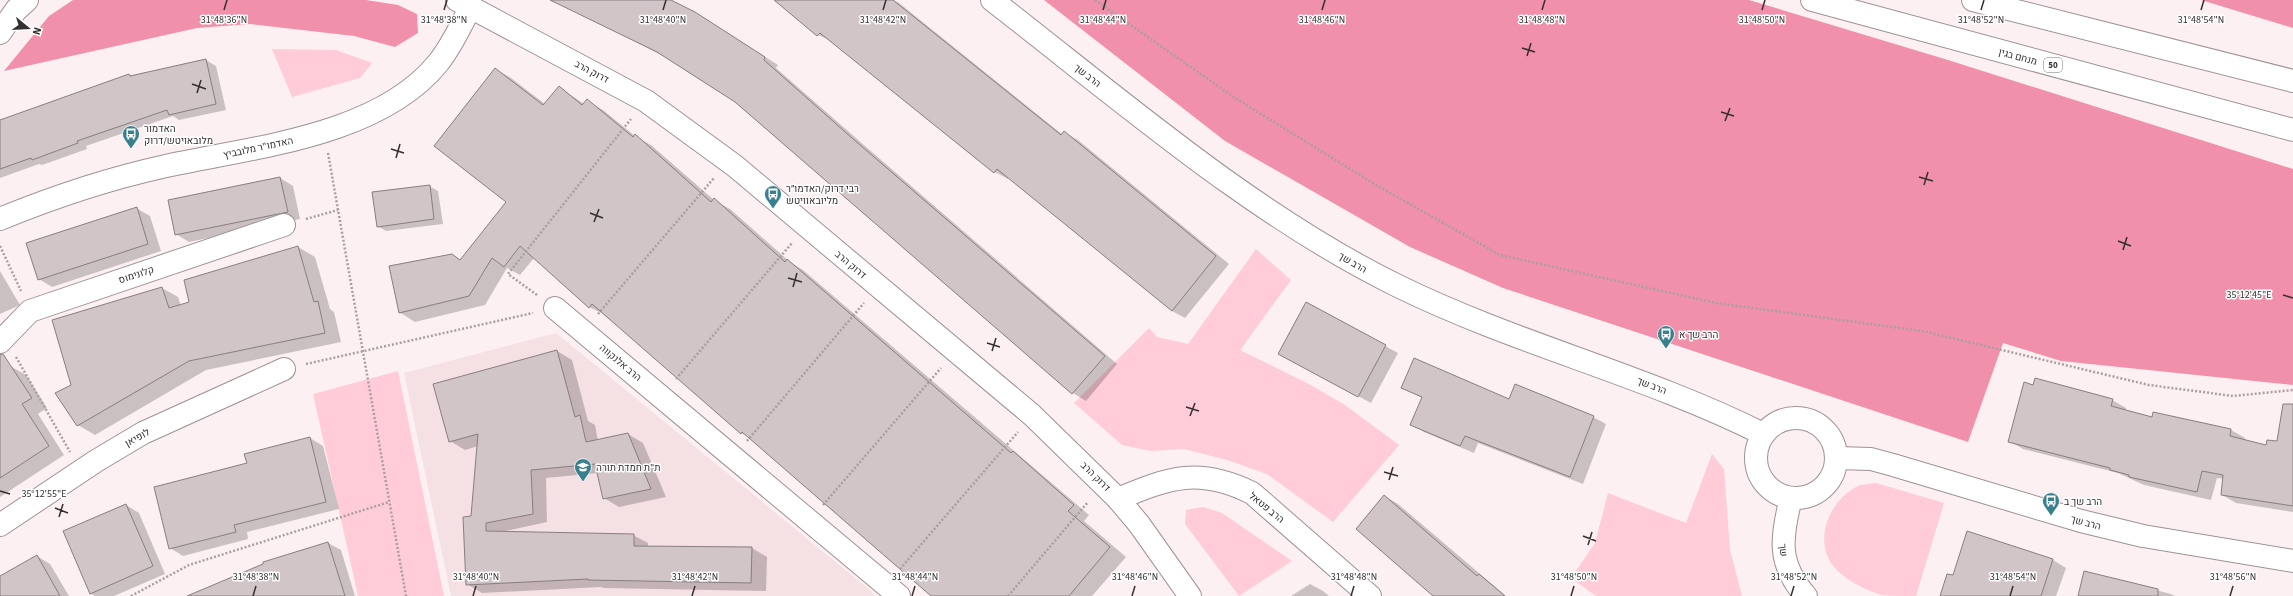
<svg xmlns="http://www.w3.org/2000/svg" width="2293" height="596" font-family="'Source Sans 3',Heebo,sans-serif">
<style>
.built{fill:#f5e0e4}
.green{fill:#ffccd8}
.forest{fill:#f190ab}
.shadow{fill:#0003}
.building{fill:#d1c5c8;stroke:#887d80}
.lines{fill:none;stroke-linecap:round;stroke-linejoin:round}
.street-casing{stroke:#9d9294;stroke-width:24}
.secondary-casing{stroke:#9d9294;stroke-width:24}
.highway-casing{stroke:#9d9294;stroke-width:24}
.path{stroke:#a99fa2;stroke-width:2.5;stroke-dasharray:2 2;stroke-linecap:butt}
.street{stroke:#fff;stroke-width:22}
.secondary{stroke:#fff;stroke-width:22}
.highway{stroke:#fff;stroke-width:22}
.ticks{fill:none;stroke:#342f30;stroke-width:1.5}
.labels{text-anchor:middle;stroke-width:3;stroke-linejoin:round;paint-order:stroke}
.shield{fill:#fff;stroke:#716d6e;stroke-width:1}
.shield-label{font-size:9px;font-weight:bold;fill:#342f30}
.street-label{font-size:10px;fill:#342f30;stroke:#fff}
.poi-label{font-size:10px;fill:#342f30;stroke:#fff;text-anchor:start}
.ticks-label{font-size:10px;text-anchor:middle;fill:#342f30;stroke:#fff;stroke-width:3;stroke-linejoin:round;paint-order:stroke}
</style>
<rect width="100%" height="100%" fill="#fdf0f3"/>
<!-- built -->
<path class="built" d="M556,333L871,591L874,596H451L404,373Z"/>
<!-- green -->
<g class="green">
<path d="M272,49L336,50L372,63L360,78L292,97Z"/>
<path d="M1256,249L1291,280L1240,350L1309,384L1345,405L1399,445L1333,522L1267,474L1227,460L1184,449L1151,451L1122,445L1074,403L1149,328L1157,337L1188,344Z"/>
<path d="M398,371L444,596H358L313,394Z"/>
<path d="M1712,454L1724,469L1730,550L1742,596H1596L1571,578L1595,543L1608,493L1686,523Z"/>
<path d="M1876,483L1944,503L1916,596C1906,596 1892,596 1882,595C1865,590 1841,578 1831,563C1814,536 1831,499 1858,486C1863,484 1871,484 1876,483Z"/>
<path d="M1203,507L1222,513L1292,561L1239,596L1185,524L1186,510Z"/>
</g>
<!-- forest -->
<g class="forest">
<path d="M73,0H366L398,5L417,14L418,33L395,47L354,36L250,24L197,28L4,71L49,16Z"/>
<path d="M1044,0H1749L1948,60L2293,169V385L2061,361L2003,343L1968,442L1503,288L1410,247L1225,141Z"/>
<path d="M2201,0H2293V28Z"/>
</g>
<!-- shadow -->
<g class="shadow">
<path d="M555,0H669L708,21L778,65L776,68L865,146L1117,364L1086,401L1073,393L736,102L665,57Z"/>
<path d="M774,0H893L899,3L1063,135L1065,133L1078,140L1229,264L1185,318L1172,311L1009,177L1008,179L995,172L832,41L818,35Z"/>
<path d="M206,60L216,66L226,110L179,120L173,116L86,146L87,149L42,165L39,164L0,178V122L129,75L132,76Z"/>
<path d="M495,69L511,78L545,104L559,87L584,104L587,101L603,110L635,136L651,145L714,200L730,209L790,262L803,270L1089,515L1084,521L1126,557L1092,596H932L752,439L741,433L606,315L589,307L534,258L520,275L507,268L485,305L415,322L399,312L452,255L461,260L507,202Z"/>
<path d="M280,178L293,186L300,219L189,242L176,234Z"/>
<path d="M429,186L438,191L443,224L386,231L377,226Z"/>
<path d="M136,208L150,216L161,251L52,287L39,279Z"/>
<path d="M298,247L315,257L330,309L334,312L341,342L206,370L95,435L78,425L72,386L162,288L178,297L181,306L190,303Z"/>
<path d="M0,271L20,305L0,314Z"/>
<path d="M1385,346L1398,353L1371,403L1293,361Z"/>
<path d="M557,351L572,360L588,421L595,425L598,441L628,434L643,443L666,497L619,507L604,498L598,473L546,478L547,522L501,532L633,535L648,543V547L752,548L767,557L766,591L604,588L601,587L482,593L467,584L478,446L465,450L450,441Z"/>
<path d="M10,366L26,375L47,408L38,414L64,455L0,497V373Z"/>
<path d="M2034,386L2112,400L2126,408V411L2153,418L2154,413L2231,430L2245,438L2244,441L2267,447L2293,437V512L2236,503L2222,495L2224,479L2217,478L2211,500L2144,485L2118,473L2023,449L2009,441Z"/>
<path d="M1403,388L1510,401L1593,417L1606,424L1583,484L1478,443L1474,453L1424,432L1411,424L1422,398Z"/>
<path d="M310,438L323,446L339,509L247,532L248,539L183,556L170,548L248,464L245,454Z"/>
<path d="M1385,496L1398,504L1506,596H1436Z"/>
<path d="M126,505L139,513L165,574L114,596H95L90,593Z"/>
<path d="M328,543L341,550L355,596H189Z"/>
<path d="M37,556L50,564L69,596H0V577Z"/>
<path d="M2053,560L2066,568L2056,596H1942L1953,577Z"/>
<path d="M2085,572L2171,594L2175,596H2079Z"/>
<path d="M1310,584L1323,591L1329,596H1291Z"/>
</g>
<!-- building -->
<g class="building">
<path d="M550,0H671L695,12L765,57L764,60L852,138L1105,356L1072,394L735,102L657,52Z"/>
<path d="M774,0H893L1061,135L1064,131L1216,256L1172,311L997,169L994,173L820,33L817,36Z"/>
<path d="M206,59L216,104L169,115L167,110L77,141L78,143L32,160L31,158L0,169V120L129,74L130,76Z"/>
<path d="M495,68L543,105L559,86L582,105L587,99L633,137L635,134L711,202L714,198L785,262L787,259L1011,453L1013,451L1074,505L1068,511L1110,547L1069,596H931L742,432L741,434L592,304L589,308L520,246L504,267L492,258L469,296L399,313L389,266L452,254L460,260L506,202L434,146Z"/>
<path d="M280,177L288,212L175,235L168,200Z"/>
<path d="M430,185L434,219L377,227L372,192Z"/>
<path d="M137,207L148,244L38,280L26,243Z"/>
<path d="M298,246L314,302L318,301L325,333L189,361L77,426L55,393L71,385L52,320L162,287L169,308L189,302L184,280Z"/>
<path d="M1306,302L1386,345L1358,397L1278,354Z"/>
<path d="M557,350L575,417L580,415L586,442L628,433L651,489L603,499L595,464L531,470L533,514L486,523V531L634,534V546L752,547L751,583L588,580V579L466,585L463,517L471,516L478,434L449,442L433,384Z"/>
<path d="M0,354H3L32,398L22,404L49,446L0,478Z"/>
<path d="M1414,358L1509,399L1515,384L1594,416L1570,477L1465,436L1460,446L1410,425L1422,397L1401,388Z"/>
<path d="M2035,378L2113,399L2111,406L2152,417L2153,412L2231,429L2230,436L2266,445L2267,440L2277,441L2283,404H2293V506L2221,495L2223,475L2202,471L2197,492L2129,477V475L2110,470V468L2008,442L2024,382L2033,385Z"/>
<path d="M310,437L326,502L234,525L236,532L169,549L154,487L247,463L244,454Z"/>
<path d="M1384,495L1477,576L1479,574L1505,596H1433L1356,529Z"/>
<path d="M126,504L153,566L90,594L63,531Z"/>
<path d="M1967,531L2053,559L2041,596H1940L1947,574L1953,575Z"/>
<path d="M328,542L345,596H187L263,564V562Z"/>
<path d="M37,555L60,596H0V576Z"/>
<path d="M2084,571L2158,589V596H2078Z"/>
</g>
<g class="lines">
<!-- street casing -->
<g class="street-casing">
<g id="street">
<path d="M992,0C1120,99 1253,215 1398,286C1516,344 1645,375 1763,434"/>
<path d="M555,308L899,596"/>
<path d="M0,342L30,311L284,225"/>
<circle cx="1796" cy="458" r="40"/>
<path d="M1837,458L1871,459L1893,465L2081,521L2143,536L2293,561"/>
<path d="M1791,498C1781,537 1777,564 1806,596"/>
<path d="M1118,499C1170,477 1199,467 1252,493L1370,596"/>
<path d="M0,525L96,461L143,433L284,369"/>
</g>
</g>
<!-- secondary casing -->
<g class="secondary-casing">
<g id="secondary">
<path d="M457,0L646,101L735,166L1032,415L1118,499L1139,524L1190,596"/>
<path d="M0,33L16,10L27,0"/>
<path d="M0,219C56,196 107,179 166,166C253,147 379,136 438,63C452,46 461,25 471,6"/>
</g>
</g>
<!-- highway casing -->
<g class="highway-casing">
<g id="highway">
<path d="M1812,0L2293,130"/>
<path d="M1973,0L2293,81"/>
</g>
</g>
<!-- path -->
<g class="path">
<path d="M1095,0L1235,98L1376,185L1500,255L1716,303L1922,331L2149,385L2233,396L2293,390"/>
<path d="M328,153L406,596"/>
<path d="M306,219L338,210"/>
<path d="M0,246L21,291"/>
<path d="M537,295L508,274L631,119"/>
<path d="M598,314L714,178"/>
<path d="M16,357L70,452"/>
<path d="M306,364L533,313"/>
<path d="M676,379L792,243"/>
<path d="M747,441L864,303"/>
<path d="M823,505L941,368"/>
<path d="M900,569L1018,432"/>
<path d="M131,596L189,565L389,502"/>
<path d="M1008,596L1088,502"/>
</g>
<!-- street -->
<use href="#street" class="street"/>
<!-- secondary -->
<use href="#secondary" class="secondary"/>
<!-- highway -->
<use href="#highway" class="highway"/>
</g>
<!-- ticks -->
<path class="ticks" d="M224,10L227,0M444,10L447,0M663,10L666,0M883,10L886,0M1103,10L1106,0M1322,10L1325,0M1542,10L1545,0M1762,10L1765,0M1981,10L1984,0M2201,10L2204,0M1522,48L1535,52M1527,56L1531,43M192,84L206,89M197,93L201,80M1721,112L1734,116M1725,121L1730,108M391,149L404,153M396,158L400,144M1919,177L1933,181M1924,185L1928,172M590,213L603,218M594,222L599,209M2118,241L2131,246M2123,250L2127,237M788,278L802,282M793,287L797,273M2283,295L2293,298M987,343L1000,347M992,351L996,338M1186,407L1199,411M1190,416L1195,403M1384,472L1398,476M1389,480L1393,467M0,491L10,494M55,508L68,513M59,517L63,504M1583,536L1596,541M1588,545L1592,532M253,596L256,586M473,596L476,586M692,596L695,586M912,596L915,586M1132,596L1135,586M1351,596L1354,586M1571,596L1574,586M1791,596L1794,586M2010,596L2013,586M2230,596L2233,586"/>
<!-- icons -->
<defs>
<g id="bus-pin" transform="scale(0.9)"><path d="M0 17L-7.5 6A9.5 9.5 0 1 1 7.5 6Z" fill="#3a7f8d" stroke="#fff"/><path d="M-5-6H5V4H4V6H2V4H-2V6H-4V4H-5ZM-3.5-4V0h7V-4ZM-3.5 1.2v1.5H-2V1.2ZM2 1.2v1.5H3.5V1.2Z" fill="#fff"/></g>
<g id="school-pin" transform="scale(0.9)"><path d="M0 17L-7.5 6A9.5 9.5 0 1 1 7.5 6Z" fill="#3a7f8d" stroke="#fff"/><path d="M0-5L7-2L0 1L-7-2ZM-4 1L0 2.5L4 1V4Q0 6-4 4Z" fill="#fff"/></g>
</defs>
<g fill-rule="evenodd">
<use href="#bus-pin" x="131" y="134"/>
<use href="#bus-pin" x="773" y="194"/>
<use href="#bus-pin" x="1666" y="334"/>
<use href="#school-pin" x="583" y="467"/>
<use href="#bus-pin" x="2051" y="501"/>
</g>
<g class="labels">
<!-- shield labels -->
<rect class="shield" x="2044" y="58" width="18" height="14" rx="3"/>
<g class="shield-label">
<text x="2053" y="68">50</text>
</g>
<!-- street labels -->
<g class="street-label">
<text transform="translate(2018 56) rotate(15)" y="4">מנחם בגין</text>
<text transform="translate(592 71) rotate(28)" y="4">דרוק הרב</text>
<text transform="translate(1088 75) rotate(38)" y="4">הרב שך</text>
<text transform="translate(258 147) rotate(-12)" y="4">האדמו"ר מלובביץ</text>
<text transform="translate(1353 262) rotate(30)" y="4">הרב שך</text>
<text transform="translate(851 264) rotate(40)" y="4">דרוק הרב</text>
<text transform="translate(136 274) rotate(-18)" y="4">קלונימוס</text>
<text transform="translate(621 362) rotate(40)" y="4">הרב אלנקווה</text>
<text transform="translate(1652 385) rotate(21)" y="4">הרב שך</text>
<text transform="translate(137 437) rotate(-29)" y="4">לופיאן</text>
<text transform="translate(1096 476) rotate(45)" y="4">דרוק הרב</text>
<text transform="translate(1267 507) rotate(39)" y="4">הרב פטאל</text>
<text transform="translate(2086 522) rotate(15)" y="4">הרב שך</text>
<text transform="translate(1784 550) rotate(82)" y="4">שך</text>
</g>
<!-- poi labels -->
<g class="poi-label">
<text x="144" y="132">האדמור<tspan x="144" dy="12">מלובאויטש/דרוק</tspan></text>
<text x="786" y="192">רבי דרוק/האדמו״ר<tspan x="786" dy="12">מליובאוויטש</tspan></text>
<text x="1679" y="338">הרב שך א</text>
<text x="596" y="471">ת"ת חמדת תורה</text>
<text x="2064" y="505">הרב שך ב</text>
</g>
</g>
<g class="ticks-label">
<text x="224" y="23">31°48'36"N</text>
<text x="444" y="23">31°48'38"N</text>
<text x="663" y="23">31°48'40"N</text>
<text x="883" y="23">31°48'42"N</text>
<text x="1103" y="23">31°48'44"N</text>
<text x="1322" y="23">31°48'46"N</text>
<text x="1542" y="23">31°48'48"N</text>
<text x="1762" y="23">31°48'50"N</text>
<text x="1981" y="23">31°48'52"N</text>
<text x="2201" y="23">31°48'54"N</text>
<text x="2249" y="298">35°12'45"E</text>
<text x="44" y="497">35°12'55"E</text>
<text x="2233" y="580">31°48'56"N</text>
<text x="256" y="580">31°48'38"N</text>
<text x="476" y="580">31°48'40"N</text>
<text x="695" y="580">31°48'42"N</text>
<text x="915" y="580">31°48'44"N</text>
<text x="1135" y="580">31°48'46"N</text>
<text x="1354" y="580">31°48'48"N</text>
<text x="1574" y="580">31°48'50"N</text>
<text x="1794" y="580">31°48'52"N</text>
<text x="2013" y="580">31°48'54"N</text>
</g>
<!-- north arrow -->
<g transform="translate(28 28) rotate(108)" stroke="#ffffff" stroke-width="3" paint-order="stroke">
<path d="M0-3L7 15L0 10L-7 15Z" fill="#342f30"/>
<text y="-6" font-size="11" font-weight="bold" text-anchor="middle" fill="#342f30">N</text>
</g>
</svg>
